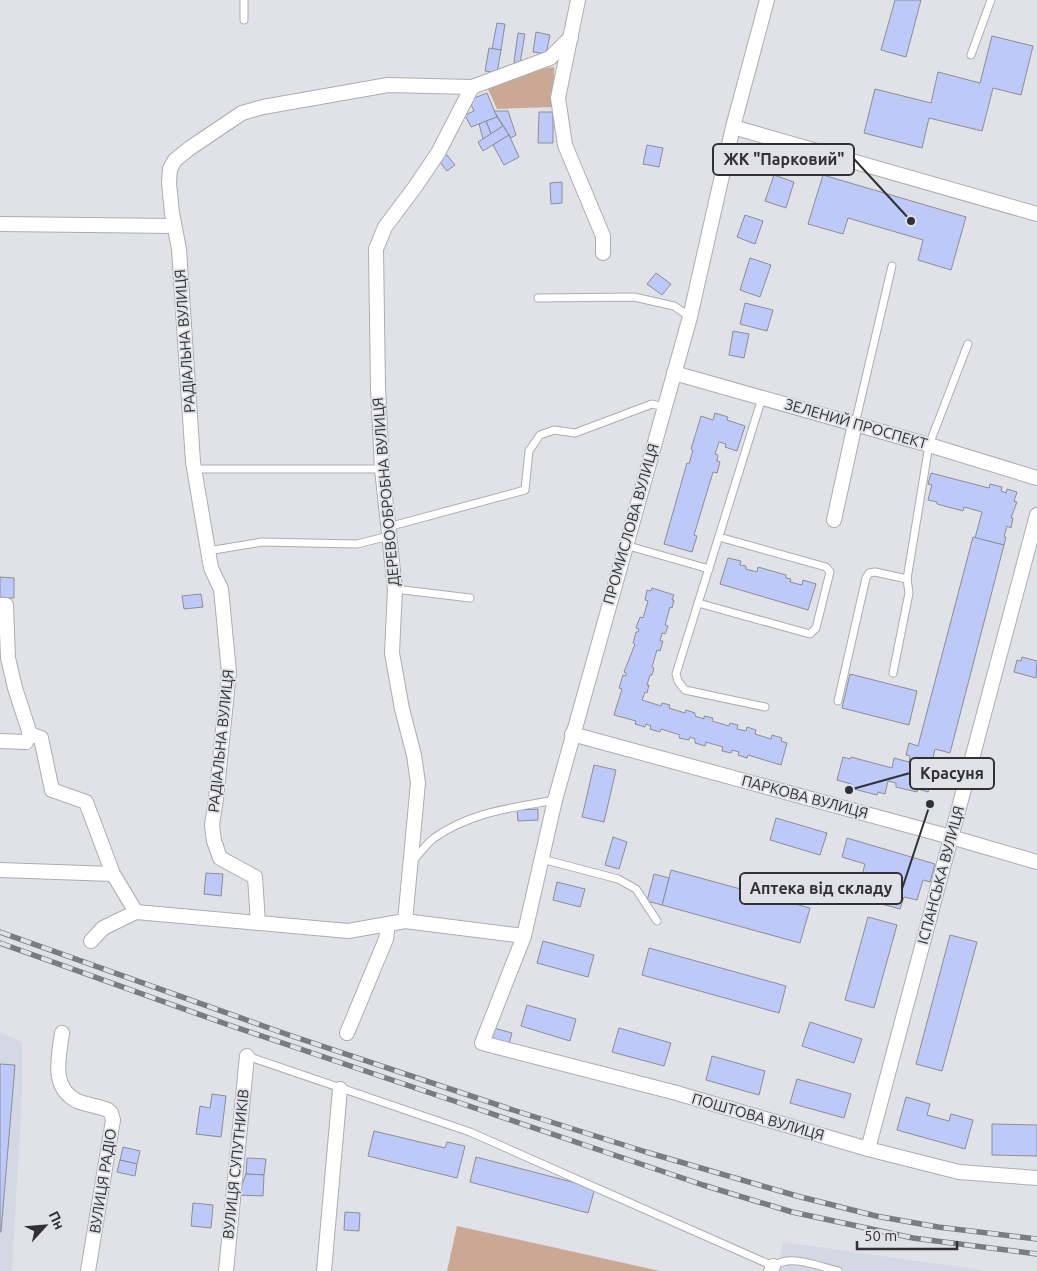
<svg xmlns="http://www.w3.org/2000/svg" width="1037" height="1271" font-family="Ubuntu,sans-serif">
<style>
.built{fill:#d4d8e4}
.green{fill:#cba894}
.building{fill:#bcc9f9;stroke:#8c8e92}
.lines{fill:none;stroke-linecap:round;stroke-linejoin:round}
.lane-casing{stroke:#acadb2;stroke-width:9}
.street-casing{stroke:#acadb2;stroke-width:16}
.lane{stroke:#fff;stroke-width:7}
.street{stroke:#fff;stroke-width:14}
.rail-casing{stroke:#7b7c7f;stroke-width:5.5}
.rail{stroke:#e0e2e7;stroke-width:4;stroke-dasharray:11;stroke-linecap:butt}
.labels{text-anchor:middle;stroke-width:4;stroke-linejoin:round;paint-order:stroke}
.street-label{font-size:15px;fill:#313133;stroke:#e0e2e7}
.leader{fill:none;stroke:#313133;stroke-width:2}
.callout-dot{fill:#313133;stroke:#e0e2e7;stroke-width:2}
.callout{fill:#e0e2e7;stroke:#313133;stroke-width:2}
.callout-label{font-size:16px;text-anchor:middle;font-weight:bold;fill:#313133}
</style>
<rect width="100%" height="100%" fill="#e0e2e7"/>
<!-- built -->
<g class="built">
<path d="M0,1032L22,1042V1094L12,1271H0Z"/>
<path d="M783,1242L988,1271H777Z"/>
</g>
<!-- green -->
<g class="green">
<path d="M554,67L555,107L497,109L488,89L539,69Z"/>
<path d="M457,1226L660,1271H447Z"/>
</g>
<!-- building -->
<g class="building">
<path d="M895,0H921L906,57L881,50Z"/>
<path d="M497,23L505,24L501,50L492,49Z"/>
<path d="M536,32L550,35L546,54L533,52Z"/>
<path d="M518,33L525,34L520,63L514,62Z"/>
<path d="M992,36L1033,46L1021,95L993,88L982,131L929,118L922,148L864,133L875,89L931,103L938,72L980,83Z"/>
<path d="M489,48L501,50L497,73L485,71Z"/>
<path d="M487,93L497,117L471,127L465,115L474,111L469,100Z"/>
<path d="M494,111H508L516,135L511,138Z"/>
<path d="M539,112H553V143H538Z"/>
<path d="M497,117L503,126L491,134L486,121Z"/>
<path d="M486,121L491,134L483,139L479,124Z"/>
<path d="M503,126L509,135L483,151L478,142Z"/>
<path d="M509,135L519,157L504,165L493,145Z"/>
<path d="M647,145L663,148L659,167L643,164Z"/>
<path d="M446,154L455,165L447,171L439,161Z"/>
<path d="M774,175L794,182L786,208L765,201Z"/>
<path d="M823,175L966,217L951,270L918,260L923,240L848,218L843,234L808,224Z"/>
<path d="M562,182V203L551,204L550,183Z"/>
<path d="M745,215L763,221L755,244L737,237Z"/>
<path d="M750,258L771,265L760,297L740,290Z"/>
<path d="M656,273L671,284L662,295L647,284Z"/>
<path d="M745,303L773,310L767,331L740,324Z"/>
<path d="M733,331L749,334L744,358L729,355Z"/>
<path d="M715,413L728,417L727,420L745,426L737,451L725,447L726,444L719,442L715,454L718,455L717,461L720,462L717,473L713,472L694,535L697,536L692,552L664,544L687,463L689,464L693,450L691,449L701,416L713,420Z"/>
<path d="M931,473L989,488L990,484L1002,487L1001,491L1006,493L1007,489L1017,492L1014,501L1017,502L1011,518H1013L1011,528L1007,526L1004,537H1006L1004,545L975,538L982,512L964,507L963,511L937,504V502L928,500L932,485L928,484Z"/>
<path d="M973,537L1004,545L950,753L935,749L928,779L931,780L928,792L918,789L917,792L896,787V783L888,781L885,794L878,792L877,795L850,788L851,784L837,780L843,757L850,759L851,757L892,768L894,758L909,762L910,756L906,755L909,743L918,746Z"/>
<path d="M728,558L741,561L740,565L746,566V569L757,572L758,567L786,575V578L791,579L790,582L802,585L803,580L816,584L808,610L720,584Z"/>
<path d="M0,577L14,578V598H0Z"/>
<path d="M652,588L674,595L672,600H674L672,608L670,607L665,625L668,626L665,634L662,633L660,641H663L660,651L657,650L652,667L654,668L652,675H650L647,685H649L647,693L645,692L642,700L661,706L662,703L670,705L669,708L685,713L686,710L695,713V716L704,719V716L713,718L712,721L729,726L730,723L738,725L737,729L746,731L747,727L756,730L755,734L771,739L772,735L782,738L781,741L787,743L781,765L748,755L747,758L738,755L739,752L732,750L731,753L722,751L723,747L706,742L705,746L695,743V739L690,737L689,740L679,738L680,735L661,729L660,732L650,729L651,726L646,724L645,727L635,724L636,721L614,715L622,689L619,688L623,675L626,676V673L624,672L635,644L633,643L636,632H638L639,629L636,628L640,617L643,618L648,601L645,600L647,590L651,591Z"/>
<path d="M201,594L203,607L184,609L182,596Z"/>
<path d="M1022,657L1037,661L1036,678L1014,672L1017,660L1021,661Z"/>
<path d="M850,674L917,691L909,725L842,708Z"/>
<path d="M594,765L616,770L604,822L582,817Z"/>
<path d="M538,809V820L518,821L517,810Z"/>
<path d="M776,818L827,833L820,855L770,840Z"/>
<path d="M613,837L627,842L619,869L605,865Z"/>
<path d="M847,838L935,864L930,882L923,880L917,900L904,897L900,909L856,897L865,864L842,857Z"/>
<path d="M671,870L810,908L800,943L662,905Z"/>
<path d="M206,873L223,874L221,896L204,894Z"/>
<path d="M654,874L669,878L662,905L647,901Z"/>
<path d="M557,882L585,889L580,907L553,900Z"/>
<path d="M868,917L897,925L874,1008L845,1000Z"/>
<path d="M950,935L977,942L942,1071L916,1064Z"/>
<path d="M543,941L594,955L588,977L537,963Z"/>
<path d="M649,948L786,986L779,1013L642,975Z"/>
<path d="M527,1005L576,1019L570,1041L521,1026Z"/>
<path d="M810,1022L862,1039L854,1063L802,1046Z"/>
<path d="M494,1028L512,1033L508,1047L490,1042Z"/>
<path d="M619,1028L671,1043L664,1066L612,1052Z"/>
<path d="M712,1056L765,1071L759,1095L706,1080Z"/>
<path d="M0,1064L15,1065L1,1232H0Z"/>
<path d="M797,1079L851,1094L844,1118L790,1103Z"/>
<path d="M212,1094L226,1096L221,1137L196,1134L200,1106L210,1108Z"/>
<path d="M906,1097L930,1104L927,1115L949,1121L951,1114L973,1120L965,1149L897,1130Z"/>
<path d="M992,1124L1037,1125V1156L992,1155Z"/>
<path d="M374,1131L445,1148L447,1142L465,1146L457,1178L368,1156Z"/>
<path d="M123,1147L140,1151L137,1164L120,1160Z"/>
<path d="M476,1157L595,1188L588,1213L470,1182Z"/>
<path d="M247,1158L266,1159L264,1175L246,1174Z"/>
<path d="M120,1160L137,1164L135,1176L117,1172Z"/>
<path d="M246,1174L264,1175L263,1196L238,1195Z"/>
<path d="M193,1203L213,1205L211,1228L191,1226Z"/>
<path d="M345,1212L360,1213L359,1231L344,1230Z"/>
</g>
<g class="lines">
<!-- lane casing -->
<g class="lane-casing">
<g id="lane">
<path d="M244,0V20"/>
<path d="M971,55L991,0"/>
<path d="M538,298L634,297L674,306L690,317"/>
<path d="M762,398L676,674L678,681L685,690L765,707"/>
<path d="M855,424L892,266"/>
<path d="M194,469H382"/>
<path d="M388,527L525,490L529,451L540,435L554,430L575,433L652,404L664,407"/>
<path d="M625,545L709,569"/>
<path d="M208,551L262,542L357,544L389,536"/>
<path d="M395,589L470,598"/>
<path d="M698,603L810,634L816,628L830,572L826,567L719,537"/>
<path d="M893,673L909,593L907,579L929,445L968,344"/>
<path d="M838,701L866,578L869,573L875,572L907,579"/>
<path d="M542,859L618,879L636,889L657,921"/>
<path d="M413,861C420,853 426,844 434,838C471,812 511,808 555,800"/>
<path d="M247,1056L470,1132L773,1266C792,1254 817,1266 838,1271"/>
</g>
</g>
<!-- street casing -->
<g class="street-casing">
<g id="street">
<path d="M578,0L558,98L565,145L603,236V253"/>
<path d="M767,0L733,127L690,317L555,800L524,936L482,1043L673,1092L868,1149L959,1172L1037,1178"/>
<path d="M733,127L1037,214"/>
<path d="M0,224L174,226"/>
<path d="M674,373L929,445L1037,478"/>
<path d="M834,520L855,424"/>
<path d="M0,605H6L8,658L15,688L30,734L41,738L52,790L86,802L113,874L136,912"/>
<path d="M572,734L951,837L1037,862"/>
<path d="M0,741L26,742L30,734"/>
<path d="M0,870L113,874"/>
<path d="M405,921L418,783L414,755L402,709L392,653L395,589L382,469L378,388L376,249L385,227L415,187L438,153L472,87"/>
<path d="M258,923L255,877L220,858L214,841L212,825L216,799L229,672L221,589L211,568L193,462L179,249L172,213L169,183L170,169L175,160L190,148L242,113L263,107L388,85L472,87L550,58L571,37"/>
<path d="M91,941L103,928L136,912L348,931L405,921L524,936"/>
<path d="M62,1033C59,1057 50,1087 77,1101C87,1105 98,1106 108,1110L111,1113L113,1120L88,1271"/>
<path d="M347,1033L386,939L388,924"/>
<path d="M868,1149L1037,515"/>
<path d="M226,1271L247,1056"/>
<path d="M324,1271L340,1089"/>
<path d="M771,1271L773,1266"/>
</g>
</g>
<!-- lane -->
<use href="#lane" class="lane"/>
<!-- street -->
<use href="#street" class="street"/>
<!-- rail casing -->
<g class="rail-casing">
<g id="rail">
<path d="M0,932L286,1034L513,1110L646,1152L797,1196L876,1216L938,1227L1037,1239"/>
<path d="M0,943L226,1024L460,1103L703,1185L792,1212L913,1238L1037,1254"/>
</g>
</g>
<!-- rail -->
<use href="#rail" class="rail"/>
</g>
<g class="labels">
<!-- street labels -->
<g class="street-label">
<text transform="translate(185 341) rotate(-94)" y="5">РАДІАЛЬНА ВУЛИЦЯ</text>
<text transform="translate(856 424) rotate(16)" y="5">ЗЕЛЕНИЙ ПРОСПЕКТ</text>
<text transform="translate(386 492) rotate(-95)" y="5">ДЕРЕВООБРОБНА ВУЛИЦЯ</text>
<text transform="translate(631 524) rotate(-74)" y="5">ПРОМИСЛОВА ВУЛИЦЯ</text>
<text transform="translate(221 741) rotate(-84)" y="5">РАДІАЛЬНА ВУЛИЦЯ</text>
<text transform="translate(805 797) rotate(15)" y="5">ПАРКОВА ВУЛИЦЯ</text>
<text transform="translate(941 875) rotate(-75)" y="5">ІСПАНСЬКА ВУЛИЦЯ</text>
<text transform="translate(758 1117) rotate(16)" y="5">ПОШТОВА ВУЛИЦЯ</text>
<text transform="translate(236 1164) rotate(-84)" y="5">ВУЛИЦЯ СУПУТНИКІВ</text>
<text transform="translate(103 1181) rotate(-81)" y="5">ВУЛИЦЯ РАДІО</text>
</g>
</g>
<!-- callouts -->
<path class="leader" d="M911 221L854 159M849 790L910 773M930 804L902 889"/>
<g class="callout-dot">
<circle cx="911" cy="221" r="5"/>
<circle cx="849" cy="790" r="5"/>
<circle cx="930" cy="804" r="5"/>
</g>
<g class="callout">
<rect x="713" y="144" width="141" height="31" rx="5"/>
<rect x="910" y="758" width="84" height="31" rx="5"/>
<rect x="740" y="873" width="162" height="31" rx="5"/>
</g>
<g class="callout-label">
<text x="784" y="165">ЖК "Парковий"</text>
<text x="952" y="779">Красуня</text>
<text x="821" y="894">Аптека від складу</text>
</g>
<!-- north arrow -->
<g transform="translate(45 1226) rotate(64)" stroke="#e0e2e7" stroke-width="4" paint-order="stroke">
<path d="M0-4L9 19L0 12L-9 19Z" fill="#313133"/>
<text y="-8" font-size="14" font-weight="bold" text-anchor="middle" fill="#313133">Пн</text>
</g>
<!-- scale -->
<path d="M857 1241v8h100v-8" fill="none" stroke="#313133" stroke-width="2.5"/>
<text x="864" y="1241" font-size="15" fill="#313133" stroke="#e0e2e7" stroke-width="4" paint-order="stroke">50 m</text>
</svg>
